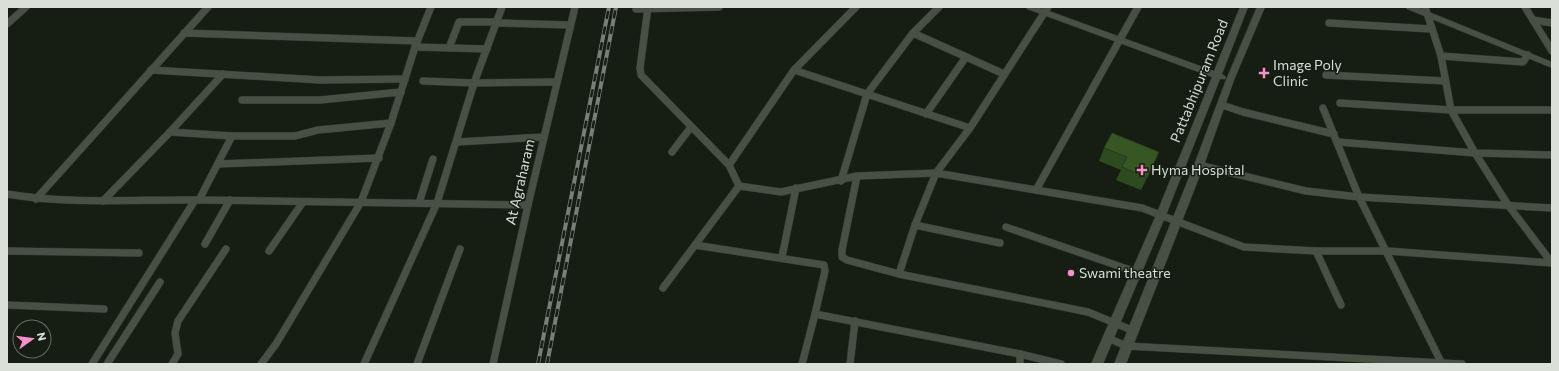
<svg xmlns="http://www.w3.org/2000/svg" width="1559" height="371" font-family="Commissioner,sans-serif">
<style>
.lines{fill:none;stroke-linecap:round;stroke-linejoin:round}
.street-casing{stroke:#323731;stroke-width:8}
.secondary-casing{stroke:#323731;stroke-width:1}
.street{stroke:#475043;stroke-width:7}
.secondary{fill:#475043;fill-rule:evenodd}
.rail-casing{stroke:#797f76;stroke-width:4}
.rail{stroke:#161e13;stroke-width:2.5;stroke-dasharray:8;stroke-linecap:butt}
.wall{fill:#2e4a1f}
.building{fill:#365624;stroke:#263c19}
.poi-dot{fill:#f790cd;stroke:#161e13;stroke-width:1.5}
.labels{text-anchor:middle;stroke-width:3;stroke-linejoin:round;paint-order:stroke}
.poi-label{font-size:14px;fill:#dadfd7;stroke:#161e13;text-anchor:start}
.street-label{font-size:14px;fill:#dadfd7;stroke:#161e13}
</style>
<rect width="100%" height="100%" fill="#161e13"/>
<g class="lines">
<!-- street casing -->
<g class="street-casing">
<g id="street">
<path d="M648,7L640,68L641,75L729,165L739,186L663,288"/>
<path d="M1425,7L1441,56L1451,110L1475,153L1508,205L1552,263"/>
<path d="M1525,7L1552,51"/>
<path d="M636,9L719,7"/>
<path d="M1533,20L1552,23"/>
<path d="M497,23L570,25"/>
<path d="M1329,23L1431,29"/>
<path d="M7,24L26,7"/>
<path d="M184,33L417,41"/>
<path d="M913,33L1004,74"/>
<path d="M415,47L487,49"/>
<path d="M449,48L459,22H498"/>
<path d="M1441,56L1523,62L1528,55"/>
<path d="M151,70L320,80L405,79"/>
<path d="M794,70L970,128"/>
<path d="M1326,75L1445,81"/>
<path d="M423,81L474,83L557,82"/>
<path d="M242,100H320L401,92"/>
<path d="M1340,103L1451,110H1552"/>
<path d="M1222,105L1243,112L1334,134"/>
<path d="M1323,108L1359,197L1442,364"/>
<path d="M926,114L966,57"/>
<path d="M170,132L232,136H295L318,130L391,123"/>
<path d="M457,142L544,137"/>
<path d="M1338,142L1475,153L1552,155"/>
<path d="M672,152L691,127"/>
<path d="M218,164L379,158"/>
<path d="M729,165L794,70L856,7"/>
<path d="M1199,165L1306,191L1359,197L1552,208"/>
<path d="M857,176L842,250V257L847,260L899,274L1088,312L1134,331"/>
<path d="M841,181L867,94L913,33L939,7"/>
<path d="M739,186L781,192L857,176L936,173L1142,208L1244,247L1316,251H1387L1552,263"/>
<path d="M1036,190L1138,7"/>
<path d="M7,194C71,205 136,199 201,200C310,201 419,203 528,205"/>
<path d="M36,199L208,7"/>
<path d="M199,200L232,136"/>
<path d="M103,201L170,132L223,74"/>
<path d="M419,203L433,159"/>
<path d="M915,225L1000,243"/>
<path d="M1006,227L1136,272"/>
<path d="M205,244L230,200"/>
<path d="M695,245L824,265L825,271L815,314L1020,354L1061,364"/>
<path d="M7,251L139,253"/>
<path d="M269,251L303,202"/>
<path d="M1316,251L1341,305"/>
<path d="M782,257L796,188"/>
<path d="M899,274L915,225L936,173L970,128L1048,7"/>
<path d="M7,305L104,309"/>
<path d="M1108,338L1126,346L1462,364"/>
<path d="M1020,354V364"/>
<path d="M92,364L195,200"/>
<path d="M107,364L160,282"/>
<path d="M172,364L178,354L175,333L178,321L226,249"/>
<path d="M261,364L276,344L361,202L391,123L415,47L431,7"/>
<path d="M364,364L437,203L474,83L502,7"/>
<path d="M417,364L460,249"/>
<path d="M493,364L528,205L575,7"/>
<path d="M802,364L815,314"/>
<path d="M850,364L855,321"/>
</g>
</g>
<!-- secondary casing -->
<g class="secondary-casing">
<g id="secondary">
<path d="M1026,7H1038L1214,71L1240,7H1248L1222,74L1226,77L1225,79H1220L1166,215L1103,364H1091L1156,215L1212,77L1027,9Z"/>
<path d="M1257,7H1265L1234,80L1204,165L1126,364H1114L1194,165L1226,80Z"/>
<path d="M1406,7H1417L1552,62V68L1407,9Z"/>
</g>
</g>
<!-- street -->
<use href="#street" class="street"/>
<!-- secondary -->
<use href="#secondary" class="secondary"/>
<!-- rail casing -->
<g class="rail-casing">
<g id="rail">
<path d="M538,364L609,7"/>
<path d="M547,364L616,7"/>
</g>
</g>
<!-- rail -->
<use href="#rail" class="rail"/>
</g>
<!-- wall -->
<path class="wall" d="M1112,133L1147,178L1141,190L1116,180L1121,170L1099,161L1104,148Z"/>
<!-- building -->
<path class="building" d="M1112,133L1159,152L1147,178L1122,167L1127,157L1104,148Z"/>
<!-- markers -->
<g class="poi-dot">
<path d="M1262 67h4v4h4v4h-4v4h-4v-4h-4v-4h4z"/>
<path d="M1140 164h4v4h4v4h-4v4h-4v-4h-4v-4h4z"/>
<circle cx="1071" cy="273" r="4"/>
</g>
<g class="labels">
<!-- poi labels -->
<g class="poi-label">
<text x="1273" y="70">Image Poly<tspan x="1273" dy="16">Clinic</tspan></text>
<text x="1151" y="175">Hyma Hospital</text>
<text x="1079" y="278">Swami theatre</text>
</g>
<!-- street labels -->
<g class="street-label">
<text transform="translate(1199 81) rotate(-68)" y="5">Pattabhipuram Road</text>
<text transform="translate(520 182) rotate(-77)" y="5">At Agraharam</text>
</g>
</g>
<!-- border -->
<rect width="1559" height="371" fill="none" stroke="#dadfd7" stroke-width="16"/>
<!-- north arrow -->
<g transform="translate(32 339) rotate(76)"><circle r="19" fill="#161e13" stroke="#646b61"/>
<path d="M0-3L7 15L0 10L-7 15Z" fill="#f790cd"/>
<text y="-6" font-size="11" font-weight="bold" text-anchor="middle" fill="#dadfd7">N</text>
</g>
</svg>
